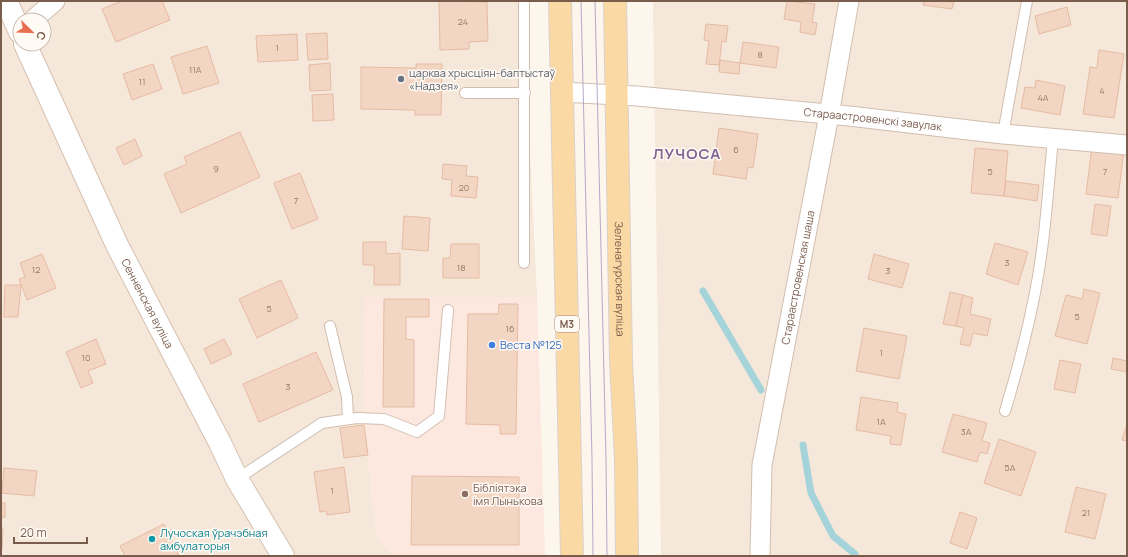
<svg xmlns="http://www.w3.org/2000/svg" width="1128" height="557" font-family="Manrope,sans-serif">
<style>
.residential{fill:#f5e8da;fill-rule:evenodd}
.commercial{fill:#fde8e0}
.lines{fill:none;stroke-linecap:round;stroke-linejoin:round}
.stream{stroke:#a5d3da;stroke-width:7}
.building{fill:#f3d5c3;stroke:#e6bba3}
.lane-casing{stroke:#d1beb0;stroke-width:12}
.street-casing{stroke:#d1beb0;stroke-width:21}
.secondary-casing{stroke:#d6c0b0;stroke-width:24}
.primary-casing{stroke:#dad1cd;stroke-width:24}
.lane{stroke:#fff;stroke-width:10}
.street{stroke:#fff;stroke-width:19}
.secondary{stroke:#fff;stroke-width:22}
.primary{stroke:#fbd9a5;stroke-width:22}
.tram{stroke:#b9a8c9;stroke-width:1}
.worship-dot{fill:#6b7280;stroke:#fffaf3;stroke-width:1.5}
.shop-dot{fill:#3f7fe0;stroke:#fffaf3;stroke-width:1.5}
.education-dot{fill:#8d6e63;stroke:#fffaf3;stroke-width:1.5}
.culture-dot{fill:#0f9aa8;stroke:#fffaf3;stroke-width:1.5}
.labels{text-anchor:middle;stroke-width:3;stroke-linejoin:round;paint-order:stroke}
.number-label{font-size:9px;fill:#987a6a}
.shield{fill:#fffaf3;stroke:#a28b7f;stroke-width:1}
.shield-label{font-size:10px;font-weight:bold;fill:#7a5c4d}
.worship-label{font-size:11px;fill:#5b616d;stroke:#fffaf3;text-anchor:start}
.street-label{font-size:11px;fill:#7a5c4d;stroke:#fffaf3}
.shop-label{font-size:11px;fill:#366cbe;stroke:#fffaf3;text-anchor:start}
.education-label{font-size:11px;fill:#785e54;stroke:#fffaf3;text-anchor:start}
.culture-label{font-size:11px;fill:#0d838f;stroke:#fffaf3;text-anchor:start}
.district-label{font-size:15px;font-weight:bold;letter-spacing:1px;fill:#846695;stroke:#fffaf3}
</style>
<rect width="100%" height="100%" fill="#fdf6ec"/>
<!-- residential -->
<g class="residential">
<path d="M1,1H523L537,297H365L364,425L377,538L395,556H1ZM20,20H44V44H20Z"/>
<path d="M653,1H1127V556H661Z"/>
</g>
<!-- commercial -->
<path class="commercial" d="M365,297H537L545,556H395L377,538L364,425Z"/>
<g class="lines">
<!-- stream -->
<g class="stream">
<path d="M703,291L761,390"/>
<path d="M803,445L811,493L833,536L855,554"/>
</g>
</g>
<!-- building -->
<g class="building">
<path d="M122,1H162L170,20L116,42L102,9Z"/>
<path d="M439,1L487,2L488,41L469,42V49L440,50Z"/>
<path d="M787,1L815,4L812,22L817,23L815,35L800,32L801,22L784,19Z"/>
<path d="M924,1H954L952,9L923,5Z"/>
<path d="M1067,7L1071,25L1039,34L1035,16Z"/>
<path d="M706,24L728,26L726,42L722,41L719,65L706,64L709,41L704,40Z"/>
<path d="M327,33L328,59L308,60L306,34Z"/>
<path d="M297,34L298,60L258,62L256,36Z"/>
<path d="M743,42L779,47L776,68L740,63Z"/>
<path d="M207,46L219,83L183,94L171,57Z"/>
<path d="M1099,50L1124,54L1114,118L1083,114L1090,67L1097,68Z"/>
<path d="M720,60L740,63L739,74L719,72Z"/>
<path d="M330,63L331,90L310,91L309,65Z"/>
<path d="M153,64L162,89L132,100L123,74Z"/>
<path d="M416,64H442L441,115H415V110L361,109V67L416,68Z"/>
<path d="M1036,80L1065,86L1060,115L1021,108L1025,87L1035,88Z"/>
<path d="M333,94L334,120L313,121L312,95Z"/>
<path d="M719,128L758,134L753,168L748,167L746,179L713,174Z"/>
<path d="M240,132L260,177L181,213L164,174L187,164L184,157Z"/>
<path d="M135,139L142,156L124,165L116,148Z"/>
<path d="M1092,146L1124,150L1118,198L1086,194Z"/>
<path d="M975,148L1008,151L1004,196L971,193Z"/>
<path d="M443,164L467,166L466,176L478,177L476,198L451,196L452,180L442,179Z"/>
<path d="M300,173L318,219L292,229L274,183Z"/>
<path d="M1006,181L1039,185L1037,201L1004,196Z"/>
<path d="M1095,204L1111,206L1107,236L1091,234Z"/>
<path d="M404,216L430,218L428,251L402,249Z"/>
<path d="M363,242H386V254L400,253V285H374V265H363Z"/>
<path d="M995,243L1028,252L1018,285L986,274Z"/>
<path d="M451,244H479V278H443V258H450Z"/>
<path d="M42,254L56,288L27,300L19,279L25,277L20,263Z"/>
<path d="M874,254L909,264L902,288L868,279Z"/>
<path d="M281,280L298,318L257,338L239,299Z"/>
<path d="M5,285H21L18,317H4Z"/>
<path d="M1084,289L1100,293L1087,344L1055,336L1066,295L1082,299Z"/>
<path d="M950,292L963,295L956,326L943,324Z"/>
<path d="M963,295L973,298L970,314L991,319L987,336L973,333L970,346L960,344L964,328L956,326Z"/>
<path d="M384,299H429V317H406V339L414,340V407H383Z"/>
<path d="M499,304H518L516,434H500V425L466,424L468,314H498Z"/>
<path d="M864,328L907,336L899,379L856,371Z"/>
<path d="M96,339L106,364L88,371L93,383L81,388L66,352Z"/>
<path d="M224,339L232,354L211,364L204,349Z"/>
<path d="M316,352L333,390L259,422L243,384Z"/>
<path d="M1113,358L1127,361V372L1111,369Z"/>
<path d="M1060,360L1081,364L1075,393L1054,389Z"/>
<path d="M861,397L898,403L897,412L906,414L901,445L890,444L891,436L856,430Z"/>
<path d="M953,414L987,423L982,441L990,443L987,454L980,452L977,462L942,452Z"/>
<path d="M1127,424V441L1122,440Z"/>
<path d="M364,425L368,455L344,458L340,428Z"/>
<path d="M999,439L1036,452L1021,496L984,483Z"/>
<path d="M344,467L350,512L327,515L326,511L320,512L314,472Z"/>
<path d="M4,468L37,471L34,496L2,493Z"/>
<path d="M412,476L519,477V545H411Z"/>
<path d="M1076,487L1106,494L1095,539L1065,532Z"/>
<path d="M1,503H5V517L1,518Z"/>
<path d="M960,512L977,518L967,549L950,543Z"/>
<path d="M164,524L179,556H125L120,546Z"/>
<path d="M1,527L3,528L2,549H1Z"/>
</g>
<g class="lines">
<!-- lane casing -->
<g class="lane-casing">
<g id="lane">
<path d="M465,93H525"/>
<path d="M1003,134L1027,1"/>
<path d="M524,263V1"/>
<path d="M330,326L347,397L348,419"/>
<path d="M1005,411C1017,372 1027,333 1035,293C1045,242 1048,190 1053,139"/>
<path d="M237,479L322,423L357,418L384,419L417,432L439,416L448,310"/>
</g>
</g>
<!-- street casing -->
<g class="street-casing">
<g id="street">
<path d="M33,20L55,1"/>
<path id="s1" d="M561,92L637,96L849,116L1003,134L1127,145"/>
<path id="s2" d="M760,556L762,465L829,115L849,1"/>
</g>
</g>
<!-- secondary casing -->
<g class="secondary-casing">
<g id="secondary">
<path d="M6,1L20,32"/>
<path id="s3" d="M25,44L117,245L220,443L237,479L283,556"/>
</g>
</g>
<!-- primary casing -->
<g class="primary-casing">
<g id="primary">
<path d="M560,1L572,556"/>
<path id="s4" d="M615,1L621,361L626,459L627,556"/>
</g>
</g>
<!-- lane -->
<use href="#lane" class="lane"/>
<!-- street -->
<use href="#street" class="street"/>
<!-- secondary -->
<use href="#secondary" class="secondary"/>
<!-- primary -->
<use href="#primary" class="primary"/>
<!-- tram -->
<g class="tram">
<path d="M581,1L592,459L593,556"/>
<path d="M595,1L606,459L607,556"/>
</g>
</g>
<!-- markers -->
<circle class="worship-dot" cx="401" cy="79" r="4"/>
<circle class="shop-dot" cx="492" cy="345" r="4"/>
<circle class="education-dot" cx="465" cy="494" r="4"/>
<circle class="culture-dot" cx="152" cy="539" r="4"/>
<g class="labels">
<!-- number labels -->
<g class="number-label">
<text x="463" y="25">24</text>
<text x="277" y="51">1</text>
<text x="760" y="58">8</text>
<text x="195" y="73">11А</text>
<text x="142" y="85">11</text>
<text x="1102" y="94">4</text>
<text x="1043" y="101">4А</text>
<text x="736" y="153">6</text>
<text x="216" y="172">9</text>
<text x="990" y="175">5</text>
<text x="1105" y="175">7</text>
<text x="464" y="191">20</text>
<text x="296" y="204">7</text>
<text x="1007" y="266">3</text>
<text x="461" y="271">18</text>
<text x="36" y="273">12</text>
<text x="888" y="274">3</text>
<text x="269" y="312">5</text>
<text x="1077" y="320">5</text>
<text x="510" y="332">16</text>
<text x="881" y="356">1</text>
<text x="86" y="361">10</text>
<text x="288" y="390">3</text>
<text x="881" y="425">1А</text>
<text x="966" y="435">3А</text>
<text x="1010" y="471">5А</text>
<text x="332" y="494">1</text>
<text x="1086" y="516">21</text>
</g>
<!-- shield labels -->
<rect class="shield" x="555" y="316" width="24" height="16" rx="3"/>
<g class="shield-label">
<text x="567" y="328">М3</text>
</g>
<!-- worship labels -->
<g class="worship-label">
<text x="409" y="77">царква хрысціян-баптыстаў<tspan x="409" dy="13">«Надзея»</tspan></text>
</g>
<!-- street labels -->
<g class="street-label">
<text dy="4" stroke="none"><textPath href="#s1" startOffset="313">Стараастровенскі завулак</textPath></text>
<text dy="4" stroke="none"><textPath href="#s2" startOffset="282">Стараастровенская шаша</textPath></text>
<text dy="4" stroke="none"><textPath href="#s4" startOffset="278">Зеленагурская вуліца</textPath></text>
<text dy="4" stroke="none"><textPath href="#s3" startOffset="287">Сенненская вуліца</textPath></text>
</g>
<!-- shop labels -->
<g class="shop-label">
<text x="500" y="349">Веста №125</text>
</g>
<!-- education labels -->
<g class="education-label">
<text x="473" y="492">Бібліятэка<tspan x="473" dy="13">імя Лынькова</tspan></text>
</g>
<!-- culture labels -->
<g class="culture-label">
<text x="160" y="537">Лучоская ўрачэбная<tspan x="160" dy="13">амбулаторыя</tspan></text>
</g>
<!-- district labels -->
<g class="district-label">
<text x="687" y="159">ЛУЧОСА</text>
</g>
</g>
<!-- border -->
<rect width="1128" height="557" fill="none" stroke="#7a5c4d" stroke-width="4"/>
<!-- north arrow -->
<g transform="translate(32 32) rotate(113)"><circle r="19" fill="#fffaf3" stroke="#cabbb1"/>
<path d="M0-3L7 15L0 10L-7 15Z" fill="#e76f51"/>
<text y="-6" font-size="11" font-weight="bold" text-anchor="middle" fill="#7a5c4d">С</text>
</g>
<!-- scale -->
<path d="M14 537v6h73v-6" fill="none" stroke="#7a5c4d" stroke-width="2"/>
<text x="20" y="537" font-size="12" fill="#7a5c4d" stroke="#fffaf3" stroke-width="3" paint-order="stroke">20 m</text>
</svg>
